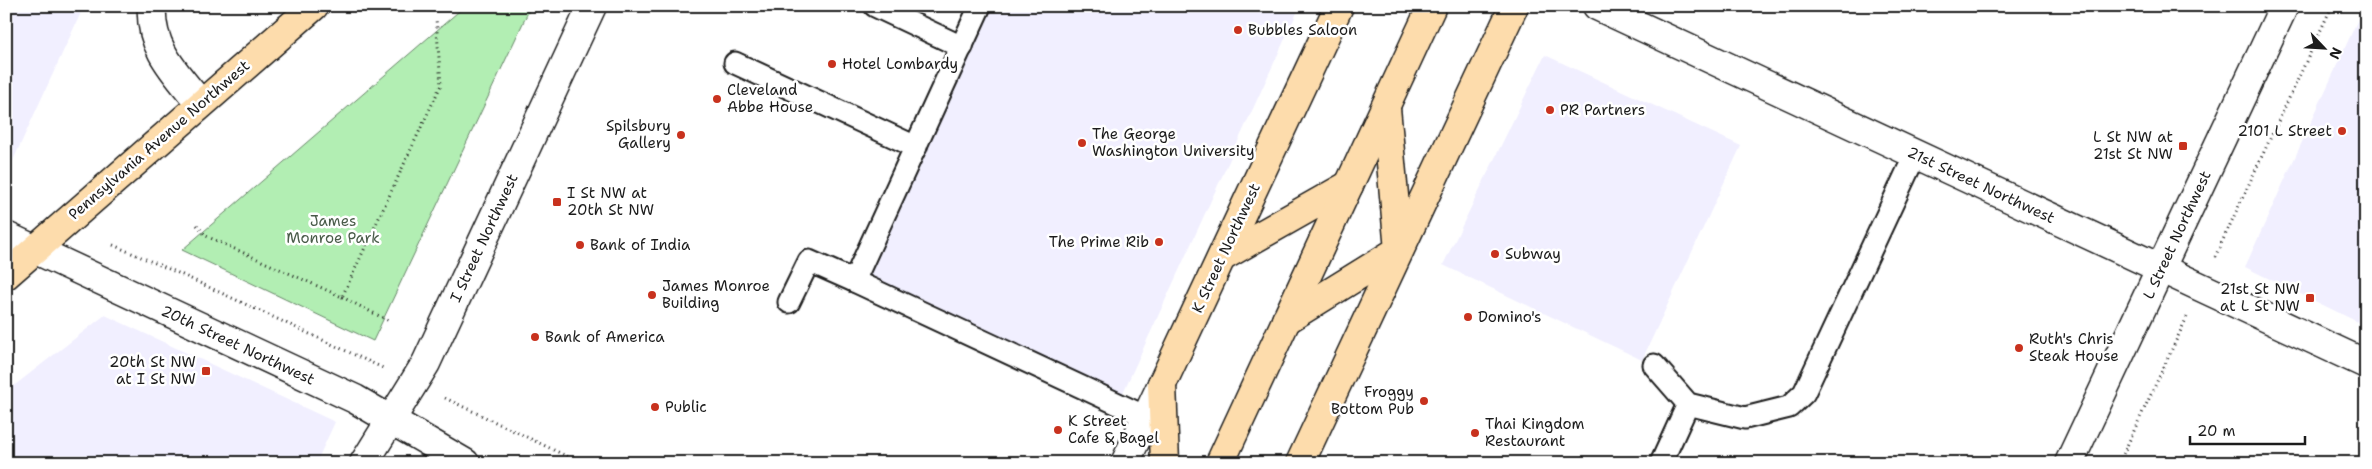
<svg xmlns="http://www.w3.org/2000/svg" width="2372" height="469" font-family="'Shantell Sans',sans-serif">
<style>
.built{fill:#f1efff}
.green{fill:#b2eeb3;stroke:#678568}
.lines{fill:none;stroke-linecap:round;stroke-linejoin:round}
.lane-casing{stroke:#1c1c1c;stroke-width:25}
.secondary-casing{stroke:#1c1c1c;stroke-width:31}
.primary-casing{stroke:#1c1c1c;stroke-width:31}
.highway-casing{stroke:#1c1c1c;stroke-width:31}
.path{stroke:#1c1c1c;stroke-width:3;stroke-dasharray:1 4;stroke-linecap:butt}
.lane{stroke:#fff;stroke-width:21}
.secondary{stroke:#fff;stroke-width:28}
.primary{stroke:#fddcac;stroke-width:28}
.highway{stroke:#fddcac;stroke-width:28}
.poi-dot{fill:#c8321e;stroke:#fff;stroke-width:2}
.labels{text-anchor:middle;stroke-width:5;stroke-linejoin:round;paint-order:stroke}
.poi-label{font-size:15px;fill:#1c1c1c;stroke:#fff;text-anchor:start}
.street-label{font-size:15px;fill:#1c1c1c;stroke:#fff}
.park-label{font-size:15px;fill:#495b49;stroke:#fff}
</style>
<rect width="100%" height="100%" fill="#fff"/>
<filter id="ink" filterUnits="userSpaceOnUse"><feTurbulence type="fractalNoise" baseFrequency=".02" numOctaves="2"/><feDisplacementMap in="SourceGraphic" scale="10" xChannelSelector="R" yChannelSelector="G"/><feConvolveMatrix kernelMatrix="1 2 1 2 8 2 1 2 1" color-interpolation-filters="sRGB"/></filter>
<g filter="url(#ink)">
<!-- built -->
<g class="built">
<path d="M6,6H84L10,167L6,165Z"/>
<path d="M989,6H1300L1121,397L864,280Z"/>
<path d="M2364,6H2366V326L2245,267Z"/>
<path d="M1545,55L1741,146L1642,360L1443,265Z"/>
<path d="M105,315L335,422L316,463H6V392Z"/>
</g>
<!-- green -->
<path class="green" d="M465,6H531L373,341L182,250Z"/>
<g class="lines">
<!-- lane casing -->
<g class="lane-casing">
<g id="lane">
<path d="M875,6L962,47"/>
<path d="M980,6L854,281L1146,417"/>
<path d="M735,63L916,147"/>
<path d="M789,302L809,261L854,281"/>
<path d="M1654,365L1688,404L1745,418L1789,407L1804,393L1915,155"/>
<path d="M1661,463L1688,404"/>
</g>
</g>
<!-- secondary casing -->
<g class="secondary-casing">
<g id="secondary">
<path d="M152,6C149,48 176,73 200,103"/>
<path d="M1597,6L2366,364"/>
<path d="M6,236L355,399L465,463"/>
<path d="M364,463L426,363L592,6"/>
<path d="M1125,463L1162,384"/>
<path d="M2069,463L2284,6"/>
</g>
</g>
<!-- primary casing -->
<g class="primary-casing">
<g id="primary">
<path d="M6,275L314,6"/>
<path d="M1162,384L1339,6"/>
<path d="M1300,463L1514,6"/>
</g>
</g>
<!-- highway casing -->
<g class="highway-casing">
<g id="highway">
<path d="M1222,257L1349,185"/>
<path d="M1286,320L1399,250L1386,108"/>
<path d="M1162,384L1165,463"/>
<path d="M1220,463L1432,6"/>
</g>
</g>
<!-- path -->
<g class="path">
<path d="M197,225L206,236L342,297L441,85L436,18"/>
<path d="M113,245L176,272L383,368"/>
<path d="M2215,257L2332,6"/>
<path d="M342,297L391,322"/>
<path d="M445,398L581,463"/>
<path d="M2119,463L2187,317"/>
</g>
<!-- lane -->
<use href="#lane" class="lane"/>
<!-- secondary -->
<use href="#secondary" class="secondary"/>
<!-- primary -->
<use href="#primary" class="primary"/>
<!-- highway -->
<use href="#highway" class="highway"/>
</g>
</g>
<!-- markers -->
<g class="poi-dot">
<circle cx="1238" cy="30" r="5"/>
<circle cx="832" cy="64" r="5"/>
<circle cx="717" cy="99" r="5"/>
<circle cx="1550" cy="110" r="5"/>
<circle cx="2342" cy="131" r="5"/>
<circle cx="681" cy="135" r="5"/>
<circle cx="1082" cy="143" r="5"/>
<rect x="2178" y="141" width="10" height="10" rx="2.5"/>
<rect x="552" y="197" width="10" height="10" rx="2.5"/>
<circle cx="1159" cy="242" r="5"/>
<circle cx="580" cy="245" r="5"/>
<circle cx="1495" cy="254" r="5"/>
<circle cx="652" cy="295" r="5"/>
<rect x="2305" y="293" width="10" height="10" rx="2.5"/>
<circle cx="1468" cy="317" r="5"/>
<circle cx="535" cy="337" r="5"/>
<circle cx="2019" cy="348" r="5"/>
<rect x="201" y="366" width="10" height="10" rx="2.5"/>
<circle cx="1424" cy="401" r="5"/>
<circle cx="655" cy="407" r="5"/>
<circle cx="1058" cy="430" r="5"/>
<circle cx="1475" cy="433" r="5"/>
</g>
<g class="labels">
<!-- poi labels -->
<g class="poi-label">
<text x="1248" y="35">Bubbles Saloon</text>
<text x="842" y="69">Hotel Lombardy</text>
<text x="727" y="95">Cleveland<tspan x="727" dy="17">Abbe House</tspan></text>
<text x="1560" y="115">PR Partners</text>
<text x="671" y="131" text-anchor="end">Spilsbury<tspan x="671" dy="17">Gallery</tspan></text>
<text x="2332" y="136" text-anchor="end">2101 L Street</text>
<text x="1092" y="139">The George<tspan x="1092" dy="17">Washington University</tspan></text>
<text x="2173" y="142" text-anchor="end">L St NW at<tspan x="2173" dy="17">21st St NW</tspan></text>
<text x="567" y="198">I St NW at<tspan x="567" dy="17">20th St NW</tspan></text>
<text x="1149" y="247" text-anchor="end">The Prime Rib</text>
<text x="590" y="250">Bank of India</text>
<text x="1505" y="259">Subway</text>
<text x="662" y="291">James Monroe<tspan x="662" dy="17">Building</tspan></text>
<text x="2300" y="294" text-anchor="end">21st St NW<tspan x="2300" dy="17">at L St NW</tspan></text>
<text x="1478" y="322">Domino's</text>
<text x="545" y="342">Bank of America</text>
<text x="2029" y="344">Ruth's Chris<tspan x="2029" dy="17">Steak House</tspan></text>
<text x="196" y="367" text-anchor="end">20th St NW<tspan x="196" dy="17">at I St NW</tspan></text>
<text x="1414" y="397" text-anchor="end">Froggy<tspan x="1414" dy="17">Bottom Pub</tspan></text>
<text x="665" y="412">Public</text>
<text x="1068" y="426">K Street<tspan x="1068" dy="17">Cafe &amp; Bagel</tspan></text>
<text x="1485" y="429">Thai Kingdom<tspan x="1485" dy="17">Restaurant</tspan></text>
</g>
<!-- street labels -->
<g class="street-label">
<text transform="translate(159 140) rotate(-41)" y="5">Pennsylvania Avenue Northwest</text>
<text transform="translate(1981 185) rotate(25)" y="5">21st Street Northwest</text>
<text transform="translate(2177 235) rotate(-65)" y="5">L Street Northwest</text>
<text transform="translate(484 238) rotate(-65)" y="5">I Street Northwest</text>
<text transform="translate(1226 248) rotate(-65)" y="5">K Street Northwest</text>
<text transform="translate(238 345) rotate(25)" y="5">20th Street Northwest</text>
</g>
<!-- park labels -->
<g class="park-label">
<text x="333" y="226">James<tspan x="333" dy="17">Monroe Park</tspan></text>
</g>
</g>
<!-- margin -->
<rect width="2372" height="469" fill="none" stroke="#fff" stroke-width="25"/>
<rect x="12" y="12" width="2347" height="444" fill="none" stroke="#1c1c1c" stroke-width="2" filter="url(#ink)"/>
<!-- north arrow -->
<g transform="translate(2324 48) rotate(115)" stroke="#ffffff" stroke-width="4" paint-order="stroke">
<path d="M0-4L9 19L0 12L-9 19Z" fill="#1c1c1c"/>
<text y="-8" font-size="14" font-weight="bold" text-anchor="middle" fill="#1c1c1c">N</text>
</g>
<!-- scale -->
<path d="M2190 436v8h115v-8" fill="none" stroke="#1c1c1c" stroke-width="2.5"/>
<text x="2197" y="436" font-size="15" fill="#1c1c1c" stroke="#ffffff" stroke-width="4" paint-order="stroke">20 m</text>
</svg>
